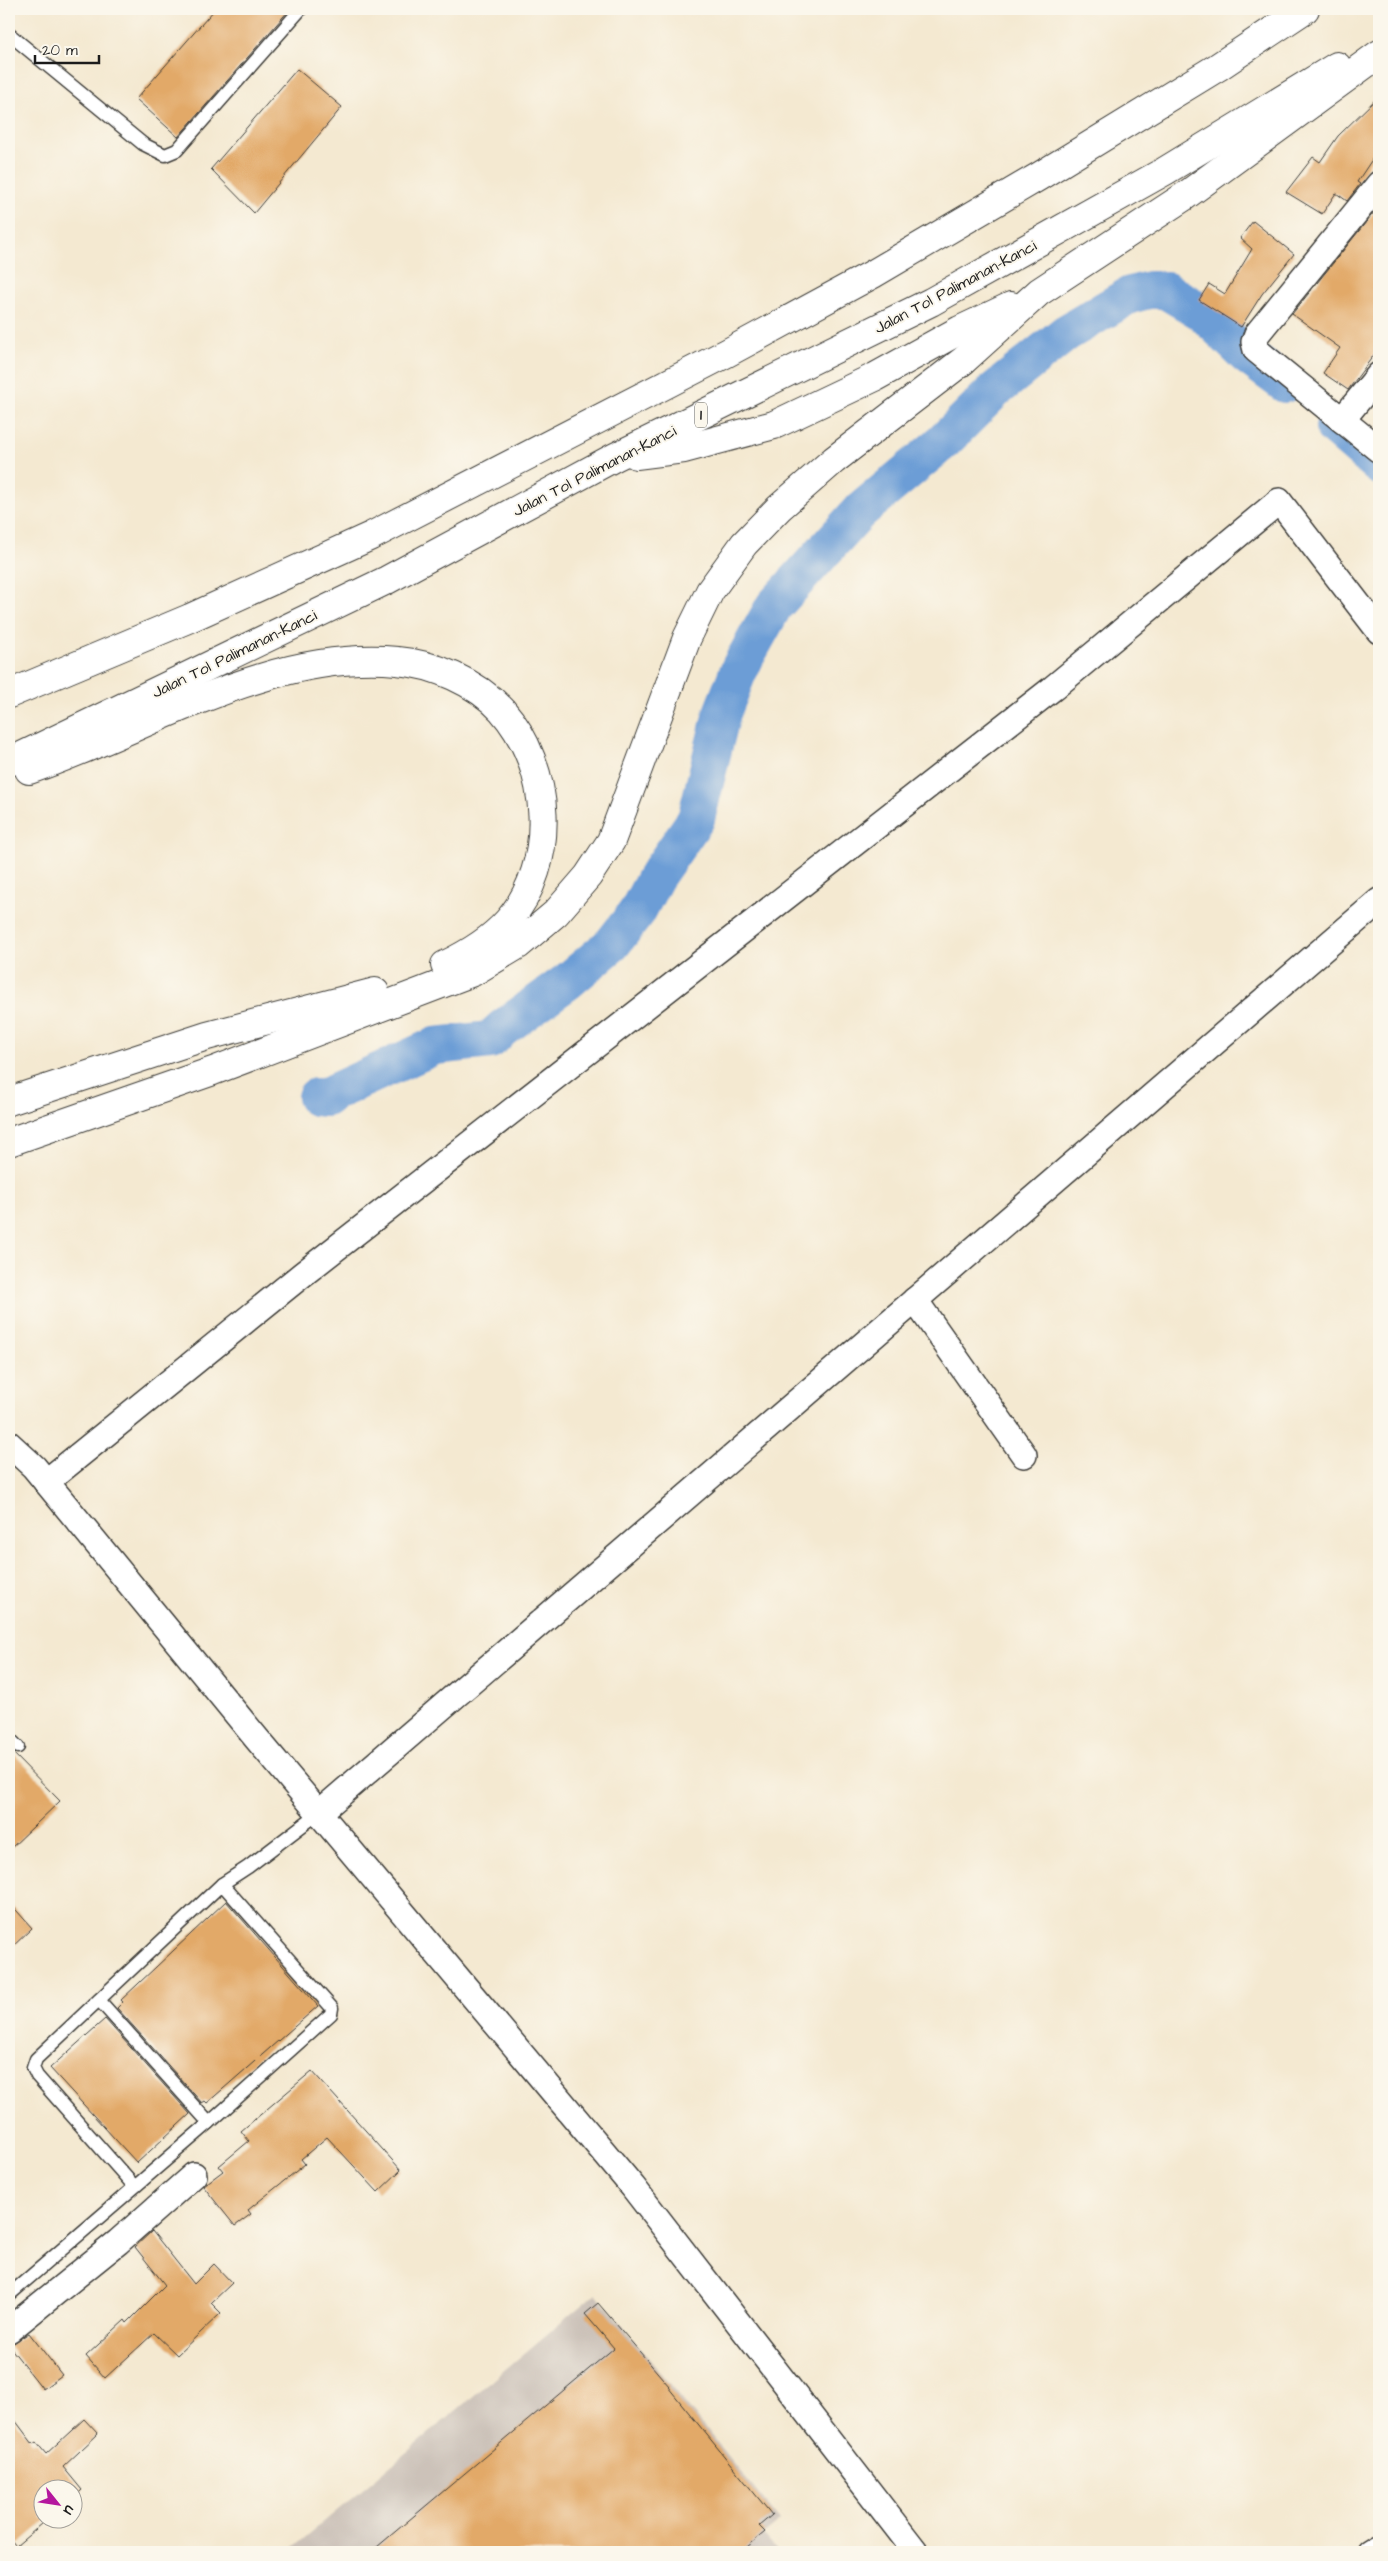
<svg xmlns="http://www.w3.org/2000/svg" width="1388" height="2561" font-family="'Architects Daughter',sans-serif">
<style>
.industrial{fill:#ccc2b9}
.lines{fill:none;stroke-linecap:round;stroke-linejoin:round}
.river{stroke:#6c9dd6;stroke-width:38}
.building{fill:#e2a968}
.service-casing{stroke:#3c3b37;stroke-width:15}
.minor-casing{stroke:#3c3b37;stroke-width:28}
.motorway-casing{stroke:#3c3b37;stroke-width:30}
.service{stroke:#fff;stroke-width:12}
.minor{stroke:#fff;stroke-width:25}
.motorway{stroke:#fff;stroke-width:28}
.labels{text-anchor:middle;stroke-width:4;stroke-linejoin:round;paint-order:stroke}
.shield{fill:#fbf7ec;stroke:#5f5e5a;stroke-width:1}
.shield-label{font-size:15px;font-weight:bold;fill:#1c1c1c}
.street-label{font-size:16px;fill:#1c1c1c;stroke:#fbf7ec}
</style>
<rect width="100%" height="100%" fill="#fbf7ec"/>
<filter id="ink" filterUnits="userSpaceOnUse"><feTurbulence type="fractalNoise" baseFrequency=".02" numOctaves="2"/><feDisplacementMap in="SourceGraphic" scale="10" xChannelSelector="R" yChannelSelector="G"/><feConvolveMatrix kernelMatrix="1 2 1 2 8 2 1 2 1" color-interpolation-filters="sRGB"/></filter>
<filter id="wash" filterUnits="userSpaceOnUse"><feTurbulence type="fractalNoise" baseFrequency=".0096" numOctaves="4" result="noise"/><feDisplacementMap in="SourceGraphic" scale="20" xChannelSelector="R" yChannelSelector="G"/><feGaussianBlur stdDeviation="1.12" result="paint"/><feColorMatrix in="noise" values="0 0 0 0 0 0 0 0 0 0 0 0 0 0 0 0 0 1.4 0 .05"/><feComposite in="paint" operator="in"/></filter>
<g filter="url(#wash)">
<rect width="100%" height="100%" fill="#f4e9d1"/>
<!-- industrial -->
<path class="industrial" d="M596,2293L780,2521L763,2535L778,2552H288Z"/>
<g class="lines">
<!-- river -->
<g class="river">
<path d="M1334,427L1379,466"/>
<path d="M316,1097L326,1098L334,1092L435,1046L490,1040L503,1028L568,981L612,944L637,912L655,878L696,819L722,713L740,667L774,606L859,512L943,442L994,391L1066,333L1130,295L1149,290H1165L1202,312L1246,355L1285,384"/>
</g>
</g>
<g id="blocks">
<!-- building -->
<g class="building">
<path d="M215,9H290L178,137L136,99Z"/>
<path d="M297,69L342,107L254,213L211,169Z"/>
<path d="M1379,96V149L1357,182L1360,184L1347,201L1336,193L1322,214L1286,192L1313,157L1320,162L1338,136Z"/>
<path d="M1379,206V348L1348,390L1323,373L1340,348L1292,314Z"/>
<path d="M1253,221L1294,254L1262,294L1241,327L1199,300L1209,284L1225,294L1252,249L1240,238Z"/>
<path d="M9,1749L60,1801L9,1850Z"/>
<path d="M226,1901L318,2006L207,2103L205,2101L202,2103L117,2008L123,2002L121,2000Z"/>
<path d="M9,1902L32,1928L9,1950Z"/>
<path d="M105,2019L190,2114L137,2163L50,2068Z"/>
<path d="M312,2071L401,2170L378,2192L327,2137L301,2159L305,2164L248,2210L251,2214L235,2226L203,2186L223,2171L219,2166L249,2141L241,2131Z"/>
<path d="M152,2231L194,2284L214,2264L232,2283L211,2303L221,2313L177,2355L154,2333L105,2378L86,2356L125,2320L127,2323L165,2285L135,2247Z"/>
<path d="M598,2303L669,2386L668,2387L772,2515L759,2526L765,2532L741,2552H371L614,2348L585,2314Z"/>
<path d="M29,2333L62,2375L43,2389L9,2346Z"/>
<path d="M9,2412L33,2444L36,2442L46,2454L84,2419L98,2434L63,2467L82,2490L72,2499V2488H42V2518H49L16,2546L9,2538Z"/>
</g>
</g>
</g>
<g filter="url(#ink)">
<use href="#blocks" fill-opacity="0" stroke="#3c3b37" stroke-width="1"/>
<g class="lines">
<!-- service casing -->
<g class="service-casing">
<g id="service">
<path d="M9,34L143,144L165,155L177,150L301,9"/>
<path d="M9,1738L18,1747"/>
<path d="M99,2000L209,2123"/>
<path d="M134,2186L37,2076L33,2068L36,2059L222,1884L248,1867L320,1812"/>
<path d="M9,2295L209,2123L331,2014L332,2008L222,1884"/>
</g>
</g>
<!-- minor casing -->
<g class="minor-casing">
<g id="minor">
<path d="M1379,184L1257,334L1254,342L1256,350L1379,450"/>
<path d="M1342,420L1379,375"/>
<path d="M915,1300L1024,1455"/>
<path d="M9,1444L34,1467L257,1739L633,2187L916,2552"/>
<path d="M46,1482L303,1274L1052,689L1279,501L1379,631"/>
<path d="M320,1812L1379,901"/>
<path d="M9,2330L118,2242L194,2175"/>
<path d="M1371,2552L1379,2547"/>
</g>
</g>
<!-- motorway casing -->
<g class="motorway-casing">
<g id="motorway">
<path d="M636,455L684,449L774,425L875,377L960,330L1011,306"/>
<path d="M9,694L190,618L371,536L727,353L873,274L1038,177L1218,67L1305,9"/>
<path d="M9,762L387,580L615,457L931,302L1165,171L1337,66"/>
<path d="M29,770C147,730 268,649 397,661C434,664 476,682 502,710C552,767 558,863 508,921C491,940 468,954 445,965"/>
<path d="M9,1101L207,1036L375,992"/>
<path d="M9,1142L213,1071L473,972L518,945L556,913L588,876L611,841L687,638L710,591L744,544L779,508L834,460L964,360L1039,292L1185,196L1379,54"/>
</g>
</g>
<!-- service -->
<use href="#service" class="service"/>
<!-- minor -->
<use href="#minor" class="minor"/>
<!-- motorway -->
<use href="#motorway" class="motorway"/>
</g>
</g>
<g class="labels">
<!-- shield labels -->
<rect class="shield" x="695" y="402.5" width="12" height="25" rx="4"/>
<g class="shield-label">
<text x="701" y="420">1</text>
</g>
<!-- street labels -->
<g class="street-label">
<text transform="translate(955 286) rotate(-28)" y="6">Jalan Tol Palimanan–Kanci</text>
<text transform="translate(594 470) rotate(-27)" y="6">Jalan Tol Palimanan–Kanci</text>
<text transform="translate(234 653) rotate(-26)" y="6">Jalan Tol Palimanan–Kanci</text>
</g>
</g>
<!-- margin -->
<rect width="1388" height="2561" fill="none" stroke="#fbf7ec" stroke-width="30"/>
<!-- north arrow -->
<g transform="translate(58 2504) rotate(120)"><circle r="24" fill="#fbf7ec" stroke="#a29f99"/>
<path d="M0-4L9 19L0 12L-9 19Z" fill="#b5179e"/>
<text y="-8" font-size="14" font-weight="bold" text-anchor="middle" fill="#1c1c1c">U</text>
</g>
<!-- scale -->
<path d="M35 55v8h64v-8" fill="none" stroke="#1c1c1c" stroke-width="2.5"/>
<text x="42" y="55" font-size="15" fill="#1c1c1c" stroke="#fbf7ec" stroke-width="4" paint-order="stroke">20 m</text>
</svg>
